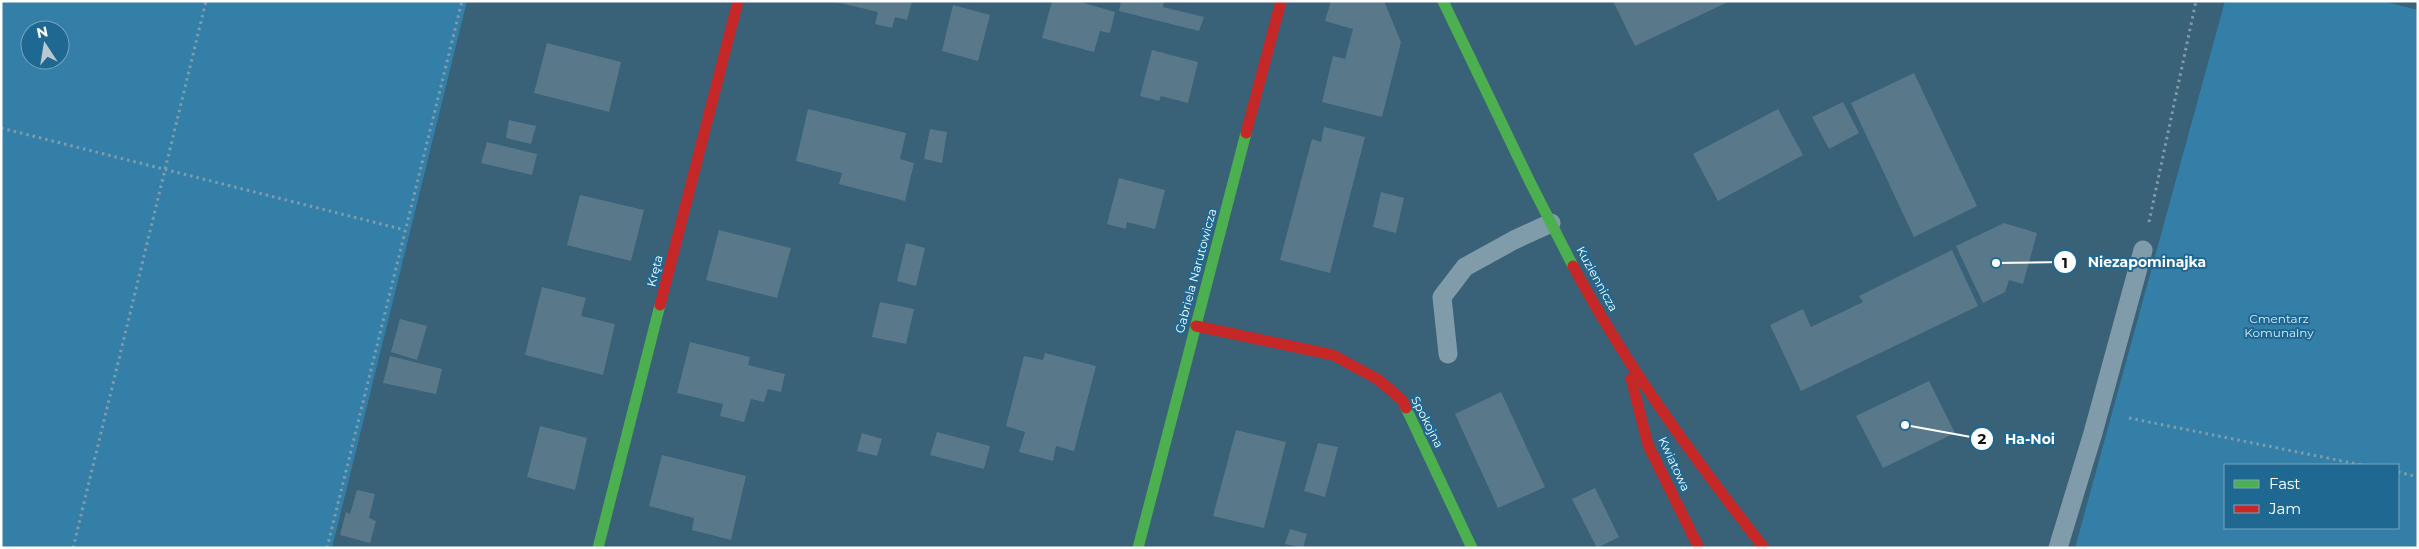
<svg xmlns="http://www.w3.org/2000/svg" width="2419" height="549" font-family="Montserrat,sans-serif">
<style>
.green{fill:#337fa8;fill-rule:evenodd}
.building{fill:#59798a}
.lines{fill:none;stroke-linecap:round;stroke-linejoin:round}
.path{stroke:#809caa;stroke-width:3;stroke-dasharray:2.5 4;stroke-linecap:butt}
.lane{stroke:#809caa;stroke-width:19}
.fast{stroke:#4caf50;stroke-width:11}
.jam{stroke:#c62828;stroke-width:11}
.labels{text-anchor:middle;stroke-width:4;stroke-linejoin:round;paint-order:stroke}
.street-label{font-size:12px;fill:#fff;stroke:#1e6892}
.park-label{font-size:12px;fill:#d5edfa;stroke:#1e6892}
.leader{fill:none;stroke:#fff;stroke-width:2}
.callout-dot{fill:#fff;stroke:#1e6892;stroke-width:2}
.mark-label{font-size:15px;text-anchor:middle;font-weight:bold;fill:#111}
.callout-label{font-size:14px;text-anchor:middle;font-weight:bold;fill:#fff;stroke:#1e6892;stroke-width:4;stroke-linejoin:round;paint-order:stroke}
</style>
<rect width="100%" height="100%" fill="#396177"/>
<!-- green -->
<g class="green">
<path d="M1,1H467L332,548H1ZM30,30H60V60H30Z"/>
<path d="M2225,1H2383L2418,10V548H2075ZM2225,465H2398V528H2225Z"/>
</g>
<!-- building -->
<g class="building">
<path d="M832,1H912L907,20L895,17L892,28L875,24L878,12Z"/>
<path d="M1052,1H1077L1115,12L1110,33L1100,31L1094,52L1042,38Z"/>
<path d="M1121,1H1164L1163,7L1204,17L1199,31L1119,11Z"/>
<path d="M1331,1H1384L1401,42L1382,117L1322,102L1333,56L1345,59L1353,29L1325,21Z"/>
<path d="M1613,1H1730L1635,46Z"/>
<path d="M953,5L990,15L978,61L942,51Z"/>
<path d="M547,43L621,62L609,112L534,93Z"/>
<path d="M1152,50L1198,62L1188,103L1161,96L1159,101L1140,96Z"/>
<path d="M1914,73L1977,206L1914,237L1851,103Z"/>
<path d="M1843,102L1859,133L1829,149L1812,117Z"/>
<path d="M808,109L906,133L900,159L914,163L905,201L839,184L842,173L796,161Z"/>
<path d="M1778,109L1803,155L1718,201L1693,154Z"/>
<path d="M509,120L536,126L531,144L506,138Z"/>
<path d="M1324,127L1365,137L1330,273L1280,260L1312,139L1321,142Z"/>
<path d="M930,129L947,132L942,163L924,159Z"/>
<path d="M487,142L537,154L532,175L481,163Z"/>
<path d="M1119,178L1165,190L1155,229L1127,222L1126,229L1107,224Z"/>
<path d="M1381,192L1404,198L1396,233L1373,227Z"/>
<path d="M580,195L644,210L631,261L567,245Z"/>
<path d="M2004,223L2037,233L2023,284L2009,280L2005,292L1983,303L1956,246Z"/>
<path d="M719,230L791,248L777,298L706,280Z"/>
<path d="M906,243L925,248L916,286L897,281Z"/>
<path d="M1952,250L1978,306L1801,391L1770,325L1803,309L1811,327L1863,302L1859,296Z"/>
<path d="M542,287L586,298L581,316L615,324L603,375L525,355Z"/>
<path d="M880,302L914,309L906,344L872,337Z"/>
<path d="M400,319L427,326L417,360L391,352Z"/>
<path d="M690,342L750,357L748,365L785,374L781,392L768,389L764,402L751,399L744,422L720,416L723,404L677,393Z"/>
<path d="M1045,353L1096,366L1074,451L1056,446L1053,461L1019,452L1025,432L1006,426L1024,356L1043,360Z"/>
<path d="M390,356L442,369L436,394L383,383Z"/>
<path d="M1929,381L1955,433L1883,468L1856,416Z"/>
<path d="M1501,392L1545,487L1498,508L1455,414Z"/>
<path d="M540,426L587,438L575,490L527,477Z"/>
<path d="M1236,430L1286,442L1264,528L1213,516Z"/>
<path d="M937,432L990,446L984,469L930,455Z"/>
<path d="M862,433L882,439L877,456L857,451Z"/>
<path d="M1318,443L1338,447L1325,497L1304,491Z"/>
<path d="M662,455L746,476L731,540L692,530L694,518L649,506Z"/>
<path d="M1595,488L1619,537L1597,548L1572,499Z"/>
<path d="M357,490L375,494L369,518L376,521L370,543L340,535L346,512L350,514Z"/>
<path d="M1290,529L1307,534L1303,548L1285,544Z"/>
</g>
<g class="lines">
<!-- path -->
<g class="path">
<path d="M1,128L405,230"/>
<path d="M2149,222L2196,1"/>
<path d="M2129,418L2362,465"/>
<path d="M2398,472L2418,477"/>
<path d="M73,548L206,1"/>
<path d="M327,548L462,1"/>
</g>
<!-- lane -->
<g class="lane">
<path d="M1448,354L1442,297L1465,267L1514,240L1551,223"/>
<path d="M2058,548L2093,433L2143,250"/>
</g>
<!-- fast -->
<g class="fast">
<path d="M1443,1L1530,182L1573,266"/>
<path d="M1406,408L1472,548"/>
<path d="M598,548L660,305"/>
<path d="M1138,548L1246,133"/>
</g>
<!-- jam -->
<g class="jam">
<path d="M1246,133L1281,1"/>
<path d="M1573,266C1627,367 1694,458 1764,548"/>
<path d="M660,305L738,1"/>
<path d="M1196,326L1333,355L1379,380L1403,401L1406,408"/>
<path d="M1631,378L1648,445L1699,548"/>
</g>
</g>
<g class="labels">
<!-- street labels -->
<g class="street-label">
<text transform="translate(655 271) rotate(-76)" y="4">Kręta</text>
<text transform="translate(1196 271) rotate(-75)" y="4">Gabriela Narutowicza</text>
<text transform="translate(1597 279) rotate(61)" y="4">Kuziennicza</text>
<text transform="translate(1427 422) rotate(63)" y="4">Spokojna</text>
<text transform="translate(1674 464) rotate(65)" y="4">Kwiatowa</text>
</g>
<!-- park labels -->
<g class="park-label">
<text x="2279" y="323">Cmentarz<tspan x="2279" dy="14">Komunalny</tspan></text>
</g>
</g>
<!-- callouts -->
<path class="leader" d="M1996 263L2065 262M1905 425L1982 439"/>
<g class="callout-dot">
<circle cx="1996" cy="263" r="5"/>
<circle cx="1905" cy="425" r="5"/>
<circle cx="2065" cy="262" r="12"/>
<circle cx="1982" cy="439" r="12"/>
</g>
<g class="mark-label">
<text x="2065" y="268">1</text>
<text x="1982" y="444">2</text>
</g>
<g class="callout-label">
<text x="2147" y="267">Niezapominajka</text>
<text x="2030" y="444">Ha-Noi</text>
</g>
<!-- border -->
<rect width="2419" height="549" fill="none" stroke="#ffffff" stroke-width="5"/>
<!-- legend -->
<rect x="2224" y="464" width="175" height="65" fill="#1e6892" stroke="#78a4be"/>
<rect x="2234" y="480" width="25" height="8" fill="#4caf50" stroke="#78a4be"/>
<text x="2269" y="489" font-size="15" fill="#ffffff">Fast</text>
<rect x="2234" y="505" width="25" height="8" fill="#c62828" stroke="#78a4be"/>
<text x="2269" y="514" font-size="15" fill="#ffffff">Jam</text>
<!-- north arrow -->
<g transform="translate(45 45) rotate(348)"><circle r="24" fill="#1e6892" stroke="#78a4be"/>
<path d="M0-4L9 19L0 12L-9 19Z" fill="#bac8cf"/>
<text y="-8" font-size="14" font-weight="bold" text-anchor="middle" fill="#ffffff">N</text>
</g>
</svg>
